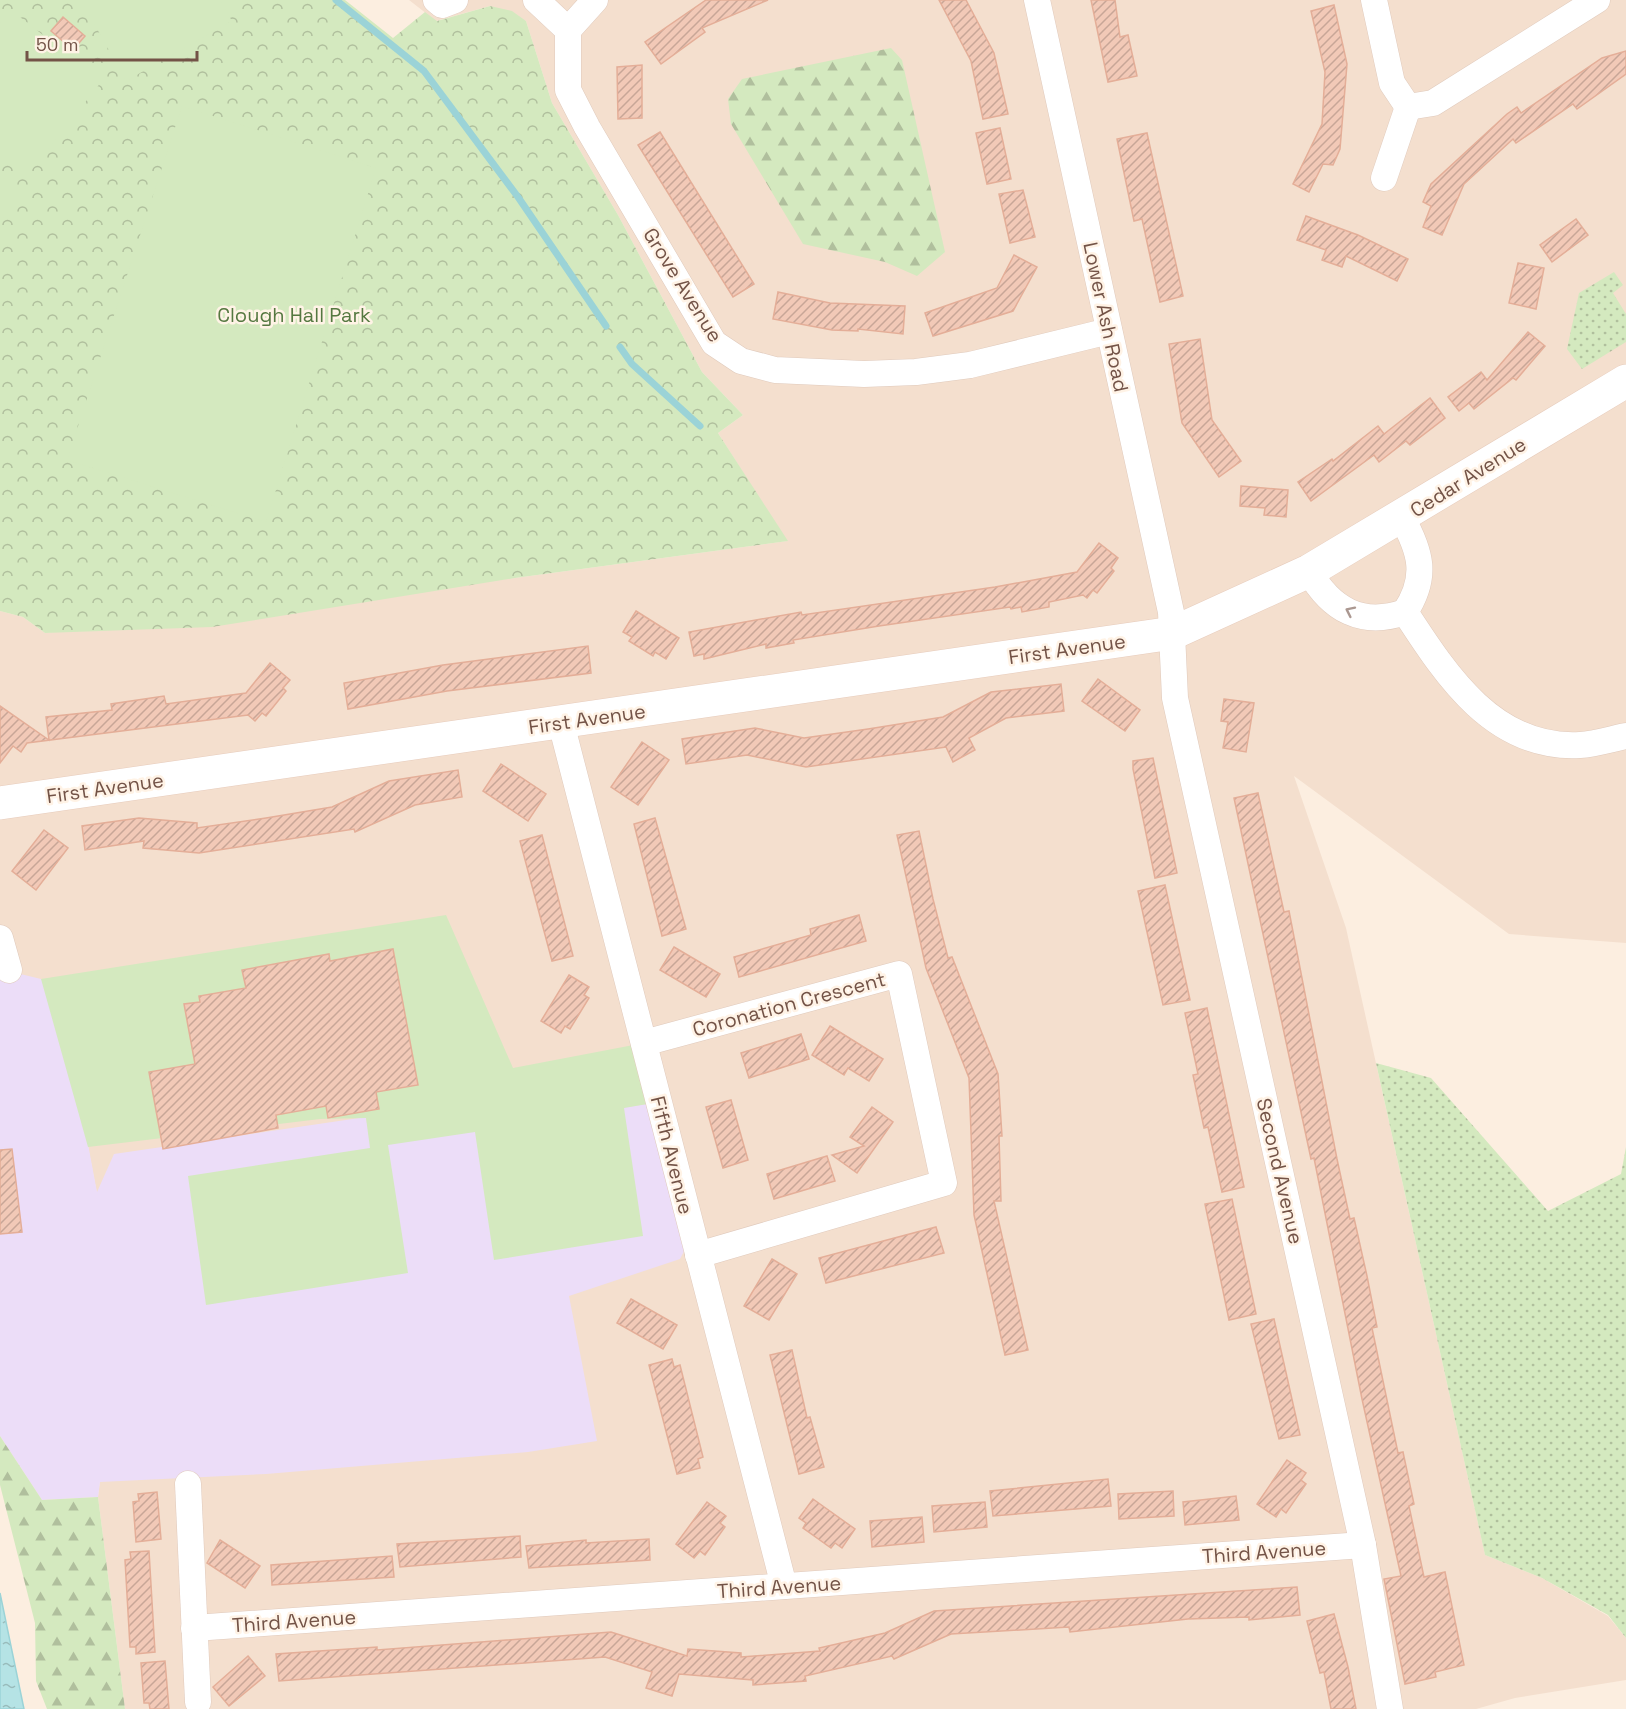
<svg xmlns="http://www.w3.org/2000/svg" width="1626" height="1709" font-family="'Space Grotesk',sans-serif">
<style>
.residential{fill:#f4dfce}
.education{fill:#ecddf8}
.grass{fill:url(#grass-dots)}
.forest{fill:url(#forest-firs)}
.park{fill:url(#park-crowns)}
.pitch{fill:#d4e9bf}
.water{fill:url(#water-ripples);stroke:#9bd3d7;stroke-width:1.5}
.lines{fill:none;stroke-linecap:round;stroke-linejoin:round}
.stream{stroke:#9bd3d7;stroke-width:7}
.building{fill:url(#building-hatch);stroke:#e4ae98;stroke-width:1.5}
.minor-casing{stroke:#e0cabc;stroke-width:27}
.secondary-casing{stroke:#e7ccbc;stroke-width:34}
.minor{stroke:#fff;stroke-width:26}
.secondary{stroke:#fff;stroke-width:33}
.oneway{stroke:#ab9891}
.labels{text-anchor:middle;stroke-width:5;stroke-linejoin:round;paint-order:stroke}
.street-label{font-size:20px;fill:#735347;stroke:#fff3e6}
.park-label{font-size:20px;fill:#557840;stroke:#fff3e6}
</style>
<defs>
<pattern id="grass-dots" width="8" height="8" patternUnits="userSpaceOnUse" patternTransform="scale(1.5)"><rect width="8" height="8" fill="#d4e9bf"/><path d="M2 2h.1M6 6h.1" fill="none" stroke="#b0bf9d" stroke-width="1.8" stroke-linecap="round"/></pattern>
<pattern id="forest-firs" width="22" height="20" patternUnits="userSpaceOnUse" patternTransform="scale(1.5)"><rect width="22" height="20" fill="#d4e9bf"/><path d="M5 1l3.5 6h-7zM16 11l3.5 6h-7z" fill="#b0bf9d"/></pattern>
<pattern id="park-crowns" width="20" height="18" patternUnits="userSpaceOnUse" patternTransform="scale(1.5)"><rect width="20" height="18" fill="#d4e9bf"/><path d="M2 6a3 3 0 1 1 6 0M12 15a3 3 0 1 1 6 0" fill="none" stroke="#b0bf9d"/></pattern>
<pattern id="water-ripples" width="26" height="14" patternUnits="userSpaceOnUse" patternTransform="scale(1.5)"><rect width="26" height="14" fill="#b5e3e5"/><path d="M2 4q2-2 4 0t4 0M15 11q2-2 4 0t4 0" fill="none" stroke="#98bbbb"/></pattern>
<pattern id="building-hatch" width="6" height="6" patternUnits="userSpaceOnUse" patternTransform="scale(1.5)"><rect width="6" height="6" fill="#f2c9b7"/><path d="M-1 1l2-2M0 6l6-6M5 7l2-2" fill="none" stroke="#c8a697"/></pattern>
</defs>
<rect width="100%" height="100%" fill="#fceee0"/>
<!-- residential -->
<path class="residential" d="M409,0H1626V943L1509,934L1294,776L1346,928L1485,1555L1542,1578L1608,1616L1626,1638V1680L1515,1698L1476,1709H125L98,1497L120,1313L68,1043L0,969V611L23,617L45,633L515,578L787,541L718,433L743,415L702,372L618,215L552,103L526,21L490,6L436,21Z"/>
<!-- education -->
<path class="education" d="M0,969L41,979L46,983L69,1043L97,1192L114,1154L366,1117L371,1147L659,1102L693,1234L680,1259L569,1296L597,1441L528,1452L266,1474L100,1482L98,1497L42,1500L0,1436Z"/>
<!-- grass -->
<g class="grass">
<path d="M1614,272L1623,285L1613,293L1626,314V342L1582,369L1567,349L1579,293Z"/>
<path d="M1376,1063L1431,1078L1548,1211L1621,1174L1626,1147V1638L1608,1615L1542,1578L1485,1555Z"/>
</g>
<!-- forest -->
<g class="forest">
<path d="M891,48L902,60L945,252L917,276L885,262L803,244L731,124L728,99L742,79Z"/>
<path d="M0,1436L42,1500L98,1497L125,1709H47L36,1681L35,1623L0,1485Z"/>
</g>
<!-- park -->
<path class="park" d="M0,0H345L393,38L425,12L437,21L490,6L512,11L526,21L552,103L618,215L702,372L743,415L718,433L788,541L515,578L212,627L45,633L23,617L0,611Z"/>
<!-- pitch -->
<g class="pitch">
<path d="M81,0H220L232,21L126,81Z"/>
<path d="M11,10L102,81L25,178L0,158V23Z"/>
<path d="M182,106L376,168L266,522L67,460Z"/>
<path d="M0,175L23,193L0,222Z"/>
<path d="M446,915L513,1068L644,1043L659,1102L624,1108L643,1236L494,1260L475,1132L388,1145L408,1273L206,1305L188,1176L370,1148L366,1118L320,1119L88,1147L41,979Z"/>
</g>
<!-- water -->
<path class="water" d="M0,1593L24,1709H0Z"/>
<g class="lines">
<!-- stream -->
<g class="stream">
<path d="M336,0L424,71L518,197L606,326"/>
<path d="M620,347L632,364L700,426"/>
</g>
</g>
<!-- building -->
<g class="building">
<path d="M706,0H768L702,28L705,32L661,64L645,42Z"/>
<path d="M939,0H966L994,53L1008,114L983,119L971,61Z"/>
<path d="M1091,0H1115L1120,37L1128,35L1137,76L1108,82Z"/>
<path d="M1334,5L1347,64L1340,149L1333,165L1323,164L1309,192L1293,184L1322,124L1325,72L1311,11Z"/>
<path d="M63,17L85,36L73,50L51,31Z"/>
<path d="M1626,51V74L1577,109L1573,104L1516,143L1513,139L1464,184L1442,235L1423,227L1431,206L1423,202L1431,184L1507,114L1517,107L1521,113L1602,58Z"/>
<path d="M642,65V118L618,119L617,67Z"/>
<path d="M1000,128L1011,179L987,184L976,133Z"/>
<path d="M660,132L754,284L733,297L638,145Z"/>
<path d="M1147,133L1183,296L1160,302L1142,219L1134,221L1117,139Z"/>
<path d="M1023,190L1035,237L1010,243L999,194Z"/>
<path d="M1306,216L1358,235L1408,259L1397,281L1346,256L1342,267L1322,260L1326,250L1297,240Z"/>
<path d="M1576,219L1588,235L1552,262L1540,245Z"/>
<path d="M1014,255L1037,267L1013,311L933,336L925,313L997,288Z"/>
<path d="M1518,263L1544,268L1536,309L1509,303Z"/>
<path d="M778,292L830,303L905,306L903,334L858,329V331L832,330L773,319Z"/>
<path d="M1528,332L1545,346L1516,380L1513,378L1474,409L1469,403L1459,411L1448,397L1481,372L1487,380Z"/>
<path d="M1200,339L1212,420L1241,461L1219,477L1182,423L1169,344Z"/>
<path d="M1430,398L1445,418L1410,445L1406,441L1379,462L1374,455L1311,501L1298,482L1332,459L1333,461L1378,426L1384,434Z"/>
<path d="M1241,486L1288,490L1286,517L1264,515L1265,508L1240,506Z"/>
<path d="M1099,543L1118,558L1111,568L1114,571L1097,593L1093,590L1087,598L1083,595L1049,602V607L1022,612L1021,607L1011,609L1010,607L879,626L793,640L794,643L766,648V644L704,659V654L694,656L689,632L801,612L802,615L995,587L1077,572Z"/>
<path d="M636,611L679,638L666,659L655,652L653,656L629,641L632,637L623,632Z"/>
<path d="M588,646L591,673L447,691L348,709L344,683L443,665Z"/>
<path d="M270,663L290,680L283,688L286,691L266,716L262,713L255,721L248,715L27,743L21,752L13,746L0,763V706L49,740L46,717L112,710L111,704L164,696L166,704L246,693Z"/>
<path d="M1098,679L1140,710L1125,731L1082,701Z"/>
<path d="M1061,684L1064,711L1006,718L969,738L975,750L953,762L946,747L806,767L747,755L686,764L682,739L755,728L804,738L868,729L943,717L991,692Z"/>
<path d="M1224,699L1254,703L1246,752L1223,748L1228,722L1221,721Z"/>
<path d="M642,742L669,760L638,805L611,787Z"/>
<path d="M1153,758L1177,873L1155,878L1133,769V761Z"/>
<path d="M501,764L546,794L528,821L483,791Z"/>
<path d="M458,770L462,797L415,805L355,832L354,829L199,853L143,848L144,841L85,850L82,826L139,818L197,823V828L266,818L332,807L389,781Z"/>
<path d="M1258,793L1284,912L1289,911L1337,1159L1350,1219L1354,1218L1367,1276L1377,1327L1372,1328L1398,1453L1403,1452L1414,1504L1409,1506L1424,1577L1445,1572L1464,1665L1435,1672L1436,1677L1405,1684L1384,1579L1401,1576L1362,1399L1314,1158L1311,1159L1234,798Z"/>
<path d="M655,818L686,929L662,936L634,824Z"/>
<path d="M44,830L68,848L36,890L12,871Z"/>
<path d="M919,831L933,899L948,958L952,957L998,1074L1002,1136H999L1001,1201H994L1028,1350L1005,1355L974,1215L969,1078L926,968L897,835Z"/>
<path d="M542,835L573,956L552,961L520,841Z"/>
<path d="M1165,885L1190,1000L1163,1005L1138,891Z"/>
<path d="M859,915L866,941L739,977L734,957L811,935L810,929Z"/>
<path d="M674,947L720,974L706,997L660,970Z"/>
<path d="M393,949L418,1085L376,1092L379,1109L328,1118L326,1106L276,1115L278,1128L163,1149L149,1072L195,1064L184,1004L200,1002L199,996L246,988L242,970L329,954L330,961Z"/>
<path d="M569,975L589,987L584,995L589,998L570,1029L565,1026L561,1033L541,1021Z"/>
<path d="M1207,1008L1244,1187L1222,1192L1208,1127L1204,1128L1193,1075L1198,1074L1185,1013Z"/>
<path d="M830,1026L883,1059L869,1081L848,1068L844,1075L812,1055Z"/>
<path d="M801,1034L809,1059L749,1078L741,1053Z"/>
<path d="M731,1100L748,1160L723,1168L706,1107Z"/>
<path d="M872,1107L893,1122L857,1173L832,1155L864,1146L850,1137Z"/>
<path d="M12,1149L22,1232L0,1234V1150Z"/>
<path d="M827,1156L835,1181L774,1199L767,1174Z"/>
<path d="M1232,1199L1256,1314L1229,1320L1205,1204Z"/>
<path d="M936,1227L944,1253L826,1283L819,1258Z"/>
<path d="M772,1259L797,1274L769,1320L744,1306Z"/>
<path d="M631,1299L677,1325L663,1349L617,1323Z"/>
<path d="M1274,1319L1300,1435L1279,1439L1251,1324Z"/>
<path d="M792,1350L807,1418L810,1417L824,1467L799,1474L770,1355Z"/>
<path d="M672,1359L674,1367L680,1365L703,1457L698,1459L700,1468L677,1474L649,1365Z"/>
<path d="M1287,1460L1306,1473L1301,1480L1306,1484L1286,1513L1281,1509L1276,1517L1257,1504Z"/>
<path d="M1108,1479L1111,1506L993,1516L990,1491Z"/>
<path d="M1173,1491L1174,1516L1119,1519L1118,1494Z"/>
<path d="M157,1492L161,1539L136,1542L133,1502L139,1501L138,1494Z"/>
<path d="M1236,1496L1239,1520L1185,1525L1183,1502Z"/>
<path d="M813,1499L855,1529L842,1548L835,1543L831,1548L803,1528L806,1523L799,1518Z"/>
<path d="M707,1502L726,1516L720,1523L725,1527L705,1555L700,1551L694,1558L676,1544Z"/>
<path d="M985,1502L987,1527L934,1532L932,1506Z"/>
<path d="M922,1517L924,1542L872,1547L870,1521Z"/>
<path d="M520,1536L521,1557L400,1567L397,1544Z"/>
<path d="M649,1539L650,1560L529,1568L526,1546L586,1540V1543Z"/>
<path d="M220,1540L260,1566L245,1588L207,1563Z"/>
<path d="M149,1551L155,1652L136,1654V1647H130L125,1560L131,1559L130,1552Z"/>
<path d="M392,1556L394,1577L272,1585L271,1565Z"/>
<path d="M1297,1587L1300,1615L1249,1620V1617L1188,1619L1070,1632L1069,1627L951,1634L894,1659L892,1656L805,1676L806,1681L753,1685V1680L679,1674L672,1696L646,1688L652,1672L605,1657L279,1681L276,1654L377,1647V1650L611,1632L687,1656L688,1649L741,1653V1657L820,1651L819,1648L885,1633L934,1611Z"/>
<path d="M1334,1614L1348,1667L1356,1709H1331L1324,1672L1320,1673L1307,1621Z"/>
<path d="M248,1656L265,1676L229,1706L213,1687Z"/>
<path d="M165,1661L169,1709H150L149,1703H144L141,1663Z"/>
</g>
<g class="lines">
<!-- minor casing -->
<g class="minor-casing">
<g id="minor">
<path d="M436,0L442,5L455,0"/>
<path d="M536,0L568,30"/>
<path d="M595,0L568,30V90L587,127L714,343L741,361L775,370L864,374L916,372L970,365L1109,331"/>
<path d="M1037,0L1171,612L1175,698L1363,1545L1390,1709"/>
<path d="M1374,0L1392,83L1408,107L1433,103L1597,0"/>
<path d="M1384,178L1408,107"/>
<path d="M1402,518C1421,552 1428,577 1405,612C1446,675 1494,750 1580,745C1595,744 1611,739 1626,736"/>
<path d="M1309,571C1331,610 1362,627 1405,612"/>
<path d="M561,723L784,1586"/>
<path d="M0,938L9,970"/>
<path d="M644,1043L899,974L944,1183L698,1255"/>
<path d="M188,1484L198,1702"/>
<path d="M194,1628L1363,1545"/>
</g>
</g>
<!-- secondary casing -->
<g class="secondary-casing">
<path id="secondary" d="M0,803L1173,633L1309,571L1626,381"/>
</g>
<!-- minor -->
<use href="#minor" class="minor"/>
<!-- secondary -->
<use href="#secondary" class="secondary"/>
</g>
<!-- one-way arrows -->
<defs><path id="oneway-chevron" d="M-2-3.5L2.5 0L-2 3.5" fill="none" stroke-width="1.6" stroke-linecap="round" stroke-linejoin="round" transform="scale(1.5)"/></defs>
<use class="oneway" href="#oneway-chevron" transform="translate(1350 611) rotate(-154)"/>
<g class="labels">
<!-- street labels -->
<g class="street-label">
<text transform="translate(683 285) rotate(58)" y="7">Grove Avenue</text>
<text transform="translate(1106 317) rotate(78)" y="7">Lower Ash Road</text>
<text transform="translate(1468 477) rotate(-32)" y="7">Cedar Avenue</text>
<text transform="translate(1067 649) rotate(-8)" y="7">First Avenue</text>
<text transform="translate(587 719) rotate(-8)" y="7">First Avenue</text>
<text transform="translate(105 788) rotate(-8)" y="7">First Avenue</text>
<text transform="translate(789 1004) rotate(-15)" y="7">Coronation Crescent</text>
<text transform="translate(672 1155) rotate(76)" y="7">Fifth Avenue</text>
<text transform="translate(1280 1171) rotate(77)" y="7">Second Avenue</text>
<text transform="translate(1264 1552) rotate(-4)" y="7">Third Avenue</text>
<text transform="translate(779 1587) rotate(-4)" y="7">Third Avenue</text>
<text transform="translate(294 1621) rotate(-4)" y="7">Third Avenue</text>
</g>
<!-- park labels -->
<g class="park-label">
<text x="294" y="322">Clough Hall Park</text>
</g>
</g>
<!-- scale -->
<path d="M27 51v9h170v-9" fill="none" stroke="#735347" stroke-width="3"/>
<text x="36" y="51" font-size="18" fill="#735347" stroke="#fff3e6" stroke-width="4.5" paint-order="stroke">50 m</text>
</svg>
